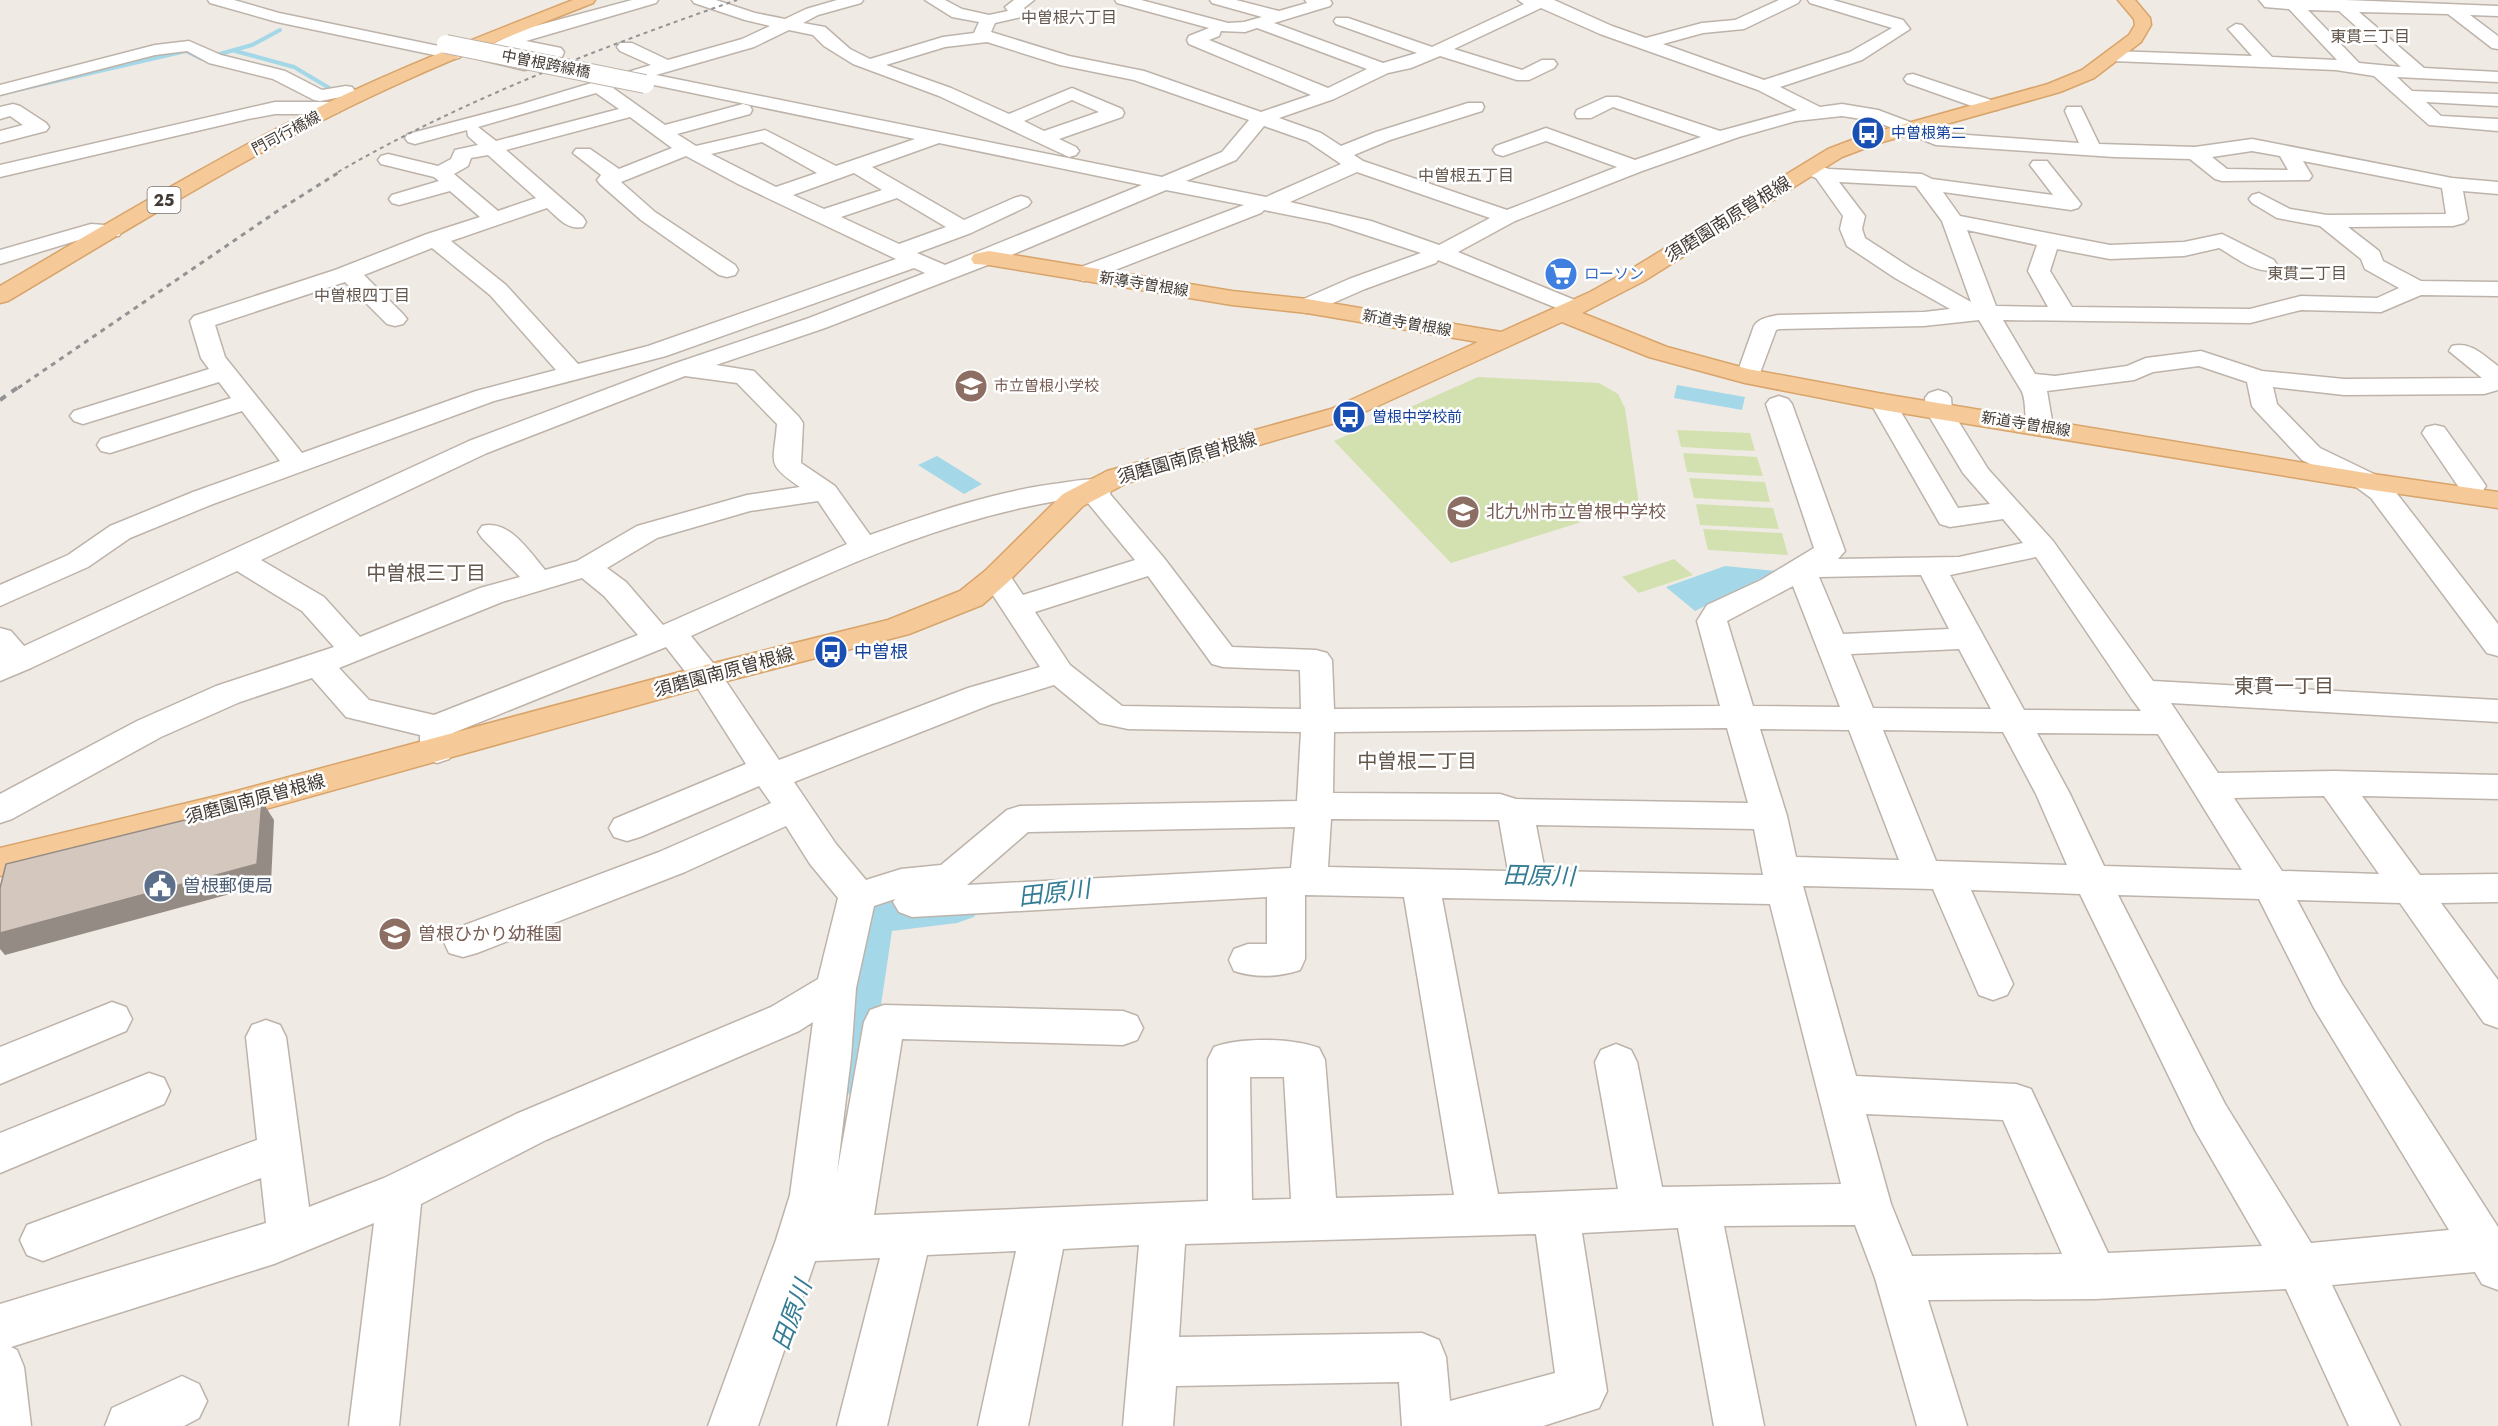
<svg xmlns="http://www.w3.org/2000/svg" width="2498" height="1426" font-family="Jost,'Noto Sans JP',sans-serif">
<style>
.green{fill:#d3e1b0}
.water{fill:#a4d8e8}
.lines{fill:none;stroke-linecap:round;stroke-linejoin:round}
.stream{stroke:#a4d8e8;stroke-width:4}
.river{fill:#a4d8e8;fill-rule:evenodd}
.minor-casing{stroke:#bdb3aa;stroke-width:3}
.major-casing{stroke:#d8a46a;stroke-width:3}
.minor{fill:#fff;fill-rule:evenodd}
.major{fill:#f5ca98;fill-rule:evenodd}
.rail-far2{stroke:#939393;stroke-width:2;stroke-dasharray:4 4;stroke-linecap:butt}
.rail-far1{stroke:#939393;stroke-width:3;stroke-dasharray:5 5;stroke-linecap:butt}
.rail{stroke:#939393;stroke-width:4;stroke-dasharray:7 7;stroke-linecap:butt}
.minor-bridge-casing{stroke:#bdb3aa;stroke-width:20;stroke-linecap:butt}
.minor-bridge{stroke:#fff;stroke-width:18}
.shaded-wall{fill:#948b84}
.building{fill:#d4c7bd;stroke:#948b84;stroke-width:1.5}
.labels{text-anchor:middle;stroke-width:5;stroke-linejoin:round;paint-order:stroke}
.far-street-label{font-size:15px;fill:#423a34;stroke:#fff}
.far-transit-label{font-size:15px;fill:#164399;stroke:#fff;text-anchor:start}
.far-shop-label{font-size:15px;fill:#366cbe;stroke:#fff;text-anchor:start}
.far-education-label{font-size:15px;fill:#785e54;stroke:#fff;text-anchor:start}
.far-neighbourhood-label{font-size:16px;fill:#63564d;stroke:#fff}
.shield{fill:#fff;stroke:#7b7571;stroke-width:1.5}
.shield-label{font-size:16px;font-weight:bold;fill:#423a34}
.street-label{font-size:18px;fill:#423a34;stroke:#fff}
.education-label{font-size:18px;fill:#785e54;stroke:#fff;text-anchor:start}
.transit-label{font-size:18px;fill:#164399;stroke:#fff;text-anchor:start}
.service-label{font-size:18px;fill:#4e5e75;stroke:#fff;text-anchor:start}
.neighbourhood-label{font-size:20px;fill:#63564d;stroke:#fff}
.near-water-label{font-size:24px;font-style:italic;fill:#347c94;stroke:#fff}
</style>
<rect width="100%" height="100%" fill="#f0eae4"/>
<!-- green -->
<g class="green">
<path d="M1478,377L1599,383L1618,394L1625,408L1639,504L1451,563L1334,441Z"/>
<path d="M1677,430L1750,433L1755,451L1681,447Z"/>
<path d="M1683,453L1757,457L1763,476L1687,472Z"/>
<path d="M1689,478L1765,482L1770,502L1694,498Z"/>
<path d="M1696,504L1773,508L1779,529L1700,525Z"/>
<path d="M1703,529L1782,533L1788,555L1708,550Z"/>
<path d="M1674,559L1693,575L1639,593L1622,577Z"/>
</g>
<!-- water -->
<g class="water">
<path d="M1677,385L1745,397L1742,410L1674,398Z"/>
<path d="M937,456L982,484L964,494L918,465Z"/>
<path d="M1725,566L1776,571L1695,611L1666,587Z"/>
</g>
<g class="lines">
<!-- stream -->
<g class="stream">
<path d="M235,51L294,67L331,89"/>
<path d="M0,94L186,51L202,59L252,45L280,30"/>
</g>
<!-- river -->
<path class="river" d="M957,885L974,891L981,904L974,917L957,923L892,931L871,1072L864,1088L845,1095L826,1088L819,1072L846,915L853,902L870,896Z"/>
<!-- minor casing -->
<g class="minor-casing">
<g id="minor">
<path d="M208,0H234L279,13L453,49L459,50L462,54L459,58L453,59L277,22L210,3Z"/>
<path d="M632,0H658L656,3L526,41L561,48L564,52L561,59L538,68L524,70L478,59L475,55L478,51L524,29ZM511,49L541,54L524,60L500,54Z"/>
<path d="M692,0H716L755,13L785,19L806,9L837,0H863L861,3L818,15L803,23L825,27L850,49L870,59L943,37L974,33L979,22L952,17L925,0H945L962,9L989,15L1008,11L1005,7L1014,0H1034L1024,8L1028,13L1026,16L995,23L991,32L1069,56L1144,71L1261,112L1311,95L1189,44L1187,40L1189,36L1209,28L1117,3L1115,0H1141L1228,23L1244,22L1262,17L1212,3L1210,0H1236L1279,11L1307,3L1305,0H1330L1332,3L1330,6L1274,23L1383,63L1417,53L1336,24L1334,21L1336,18H1348L1432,47L1524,4L1518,0H1554L1612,26L1646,38L1702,23L1735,20L1779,0H1800L1798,3L1744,29L1703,33L1663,44L1764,80L1850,52L1892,28L1810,3L1808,0H1833L1903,20L1910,29L1862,60L1780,87L1820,107L1842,104L1878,110L1939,133L2079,143L2065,111L2067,107H2081L2083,111L2099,144L2195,147L2252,139L2452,178L2498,182V194L2463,191L2468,219L2464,223L2453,226L2348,227L2379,251L2383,261L2421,281L2498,282V296L2421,295L2381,312L2301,310L2250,323L2003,320L2035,374L2055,376L2127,366L2146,358L2201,351L2262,371L2344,379L2482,378L2449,351L2452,346C2471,341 2484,356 2498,366V390L2484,394L2344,395L2273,387L2277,404L2320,448L2376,475L2391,486L2498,624V656L2487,653L2371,498L2356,487L2302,460L2256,411L2252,406L2247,382L2199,366L2153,372L2134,380L2047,391L2053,426L2049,432L2040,434L2031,432C2022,419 2028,402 2021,390C2007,367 1993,344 1979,320L1924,326L1780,329L1776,330L1760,373L1751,375L1742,373L1739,368L1754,326C1759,318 1769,317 1778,315L1924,312L1950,309L1895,278L1847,246L1840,229L1843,216L1816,178L1803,173L1800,169L1803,165L1810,163L1829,169L1922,174L1932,179L2053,195L2030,165L2033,161H2047L2078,200L2081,204L2078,208L2071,210L1943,192L1960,216L2110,245L2184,242L2222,234L2274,260L2277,265L2274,270C2255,274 2235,257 2219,248L2184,256L2110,259L2057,249L2050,271L2072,307L2250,309L2301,296L2377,298L2399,288L2365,269L2361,259L2320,226L2277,218L2252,203L2249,199L2252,195L2259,193L2290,209L2327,215L2446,214L2442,188L2303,161L2312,176L2309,180L2222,181L2215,179L2190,159L2114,157L1936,145L1874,121L1842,116L1796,121L1739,137L1642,171L1515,221L1458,252L1582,303L1586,308L1582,313L1574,315L1438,260L1436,263L1365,289L1315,311L1307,313L1299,311L1295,306L1299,301L1349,279L1421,253L1329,223L1264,210L1261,213L1092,279L1084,281L1076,279L1073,274L1076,269L1244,205L1166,190L990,264L825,328L716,365L754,371L799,417L803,423L801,463L835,486L870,535C932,513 995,491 1061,483C1076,481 1092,477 1107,481L1111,487L1110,494L1164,558L1232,647L1316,650L1327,653L1332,660L1334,709L1720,706L1697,621L1707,605L1761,580L1814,548L1766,404L1770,399L1779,396L1788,399L1792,404L1845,551L1838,559L1959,557L2023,543L2003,519L1950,527L1940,524L1870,402L1874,397L1883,394L1892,397L1958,508L1990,504L1963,473L1926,411L1925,398L1929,393L1938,390L1947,393L1951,398L1952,411L1988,469L2053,541L2153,681L2498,700V722L2171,703L2218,773L2334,771L2498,775V799L2362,796L2420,875L2498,874V902L2441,903L2498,980V1028L2484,1023L2400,903L2297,900L2342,984L2498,1227V1290L2482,1284L2475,1272L2332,1285L2400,1426H2349L2286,1289L2096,1299L1928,1300L1967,1426H1917L1875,1278L1855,1225L1724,1226L1764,1426H1714L1678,1228L1582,1233L1607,1391L1599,1408L1543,1426H1402L1399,1382L1176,1386L1173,1426H1123L1139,1245L1063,1249L1028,1426H978L1016,1251L927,1255L887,1426H837L880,1258L815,1261L758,1426H708L776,1240L790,1195L813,1022L799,1031L546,1140L421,1204L399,1426H349L374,1223L274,1264L11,1347L17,1350L24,1367L31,1426H0V1304L266,1223L261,1178L43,1261L27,1255L20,1240L27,1225L257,1140L246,1037L252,1025L266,1020L280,1025L286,1037L309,1207L384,1178L516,1114L771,1007L818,979L838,898L810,864L786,826L685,872L477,953L463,957L449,953L444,942L449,931L659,852L771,803L759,786L640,837L627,841L614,837L609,828L614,819L746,764L695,684L666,647L453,733L454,751L449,759L437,763L425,759L420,751V735L346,717L312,678L240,702L161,737L12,819L0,823V794L137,721L216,686L334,647L302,611L237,571L31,668L0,681V628L11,631L24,646L469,441L673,364L809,318L925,273L914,268L666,356L494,401L213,504L130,538L88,567L0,606V585L68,555L110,526L193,492L280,461L242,411L110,453L101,451L97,445L101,439L231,398L219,382L83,424L74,421L70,416L74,411L209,369L201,358L190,321L194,316L335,270L427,234L480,217L450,191L399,205L392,203L389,199L392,195L439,181L434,177L381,164L378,160L381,156L388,154L438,166L451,159L455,150L478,145L468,136L467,130L415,144L408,142L405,138L408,134L522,104L651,65L620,51L617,47L620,43H632L668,60L742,39L770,26L745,20L694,3ZM1541,8L1600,34L1758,90L1797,110L1720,131L1618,97H1606L1577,110L1575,114L1577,118H1591L1613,107L1701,137L1635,160L1546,128L1496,146L1493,150L1496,154L1503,156L1546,141L1617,167L1507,210L1363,161L1354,155L1390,140L1482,111L1484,107L1482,103H1468L1376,132L1341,146L1321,133L1279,118L1334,99L1388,73L1411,68L1440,56L1517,80H1529L1554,68L1557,64L1554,60H1542L1522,70L1454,49ZM1257,28L1367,69L1328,88L1209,40L1219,36L1221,31L1245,32ZM789,30L813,35L824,46L853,64L939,96L1069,157L1076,155L1079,151L1076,147L1059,139L1122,117L1124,113L1122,109L1072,88L1009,114L951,88L886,65L945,47L987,42L1060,65L1134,80L1249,120L1222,152L1162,177L656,75L754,47ZM647,78L645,80L648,84L654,85L915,139L836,166L765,130L696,146L677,134L750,114L752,110L750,106L743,104L665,125L613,88ZM596,93L619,109L496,141L478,127ZM1072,100L1099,112L1044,131L1024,121ZM630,117L672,148L619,169L590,149H576L573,153L601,175L597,180L600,184L641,220L719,275L727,277L735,275L738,270L735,265L655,212L621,182L686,156L738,184L896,259L648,346L578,364L506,285L451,241L547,208C558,218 567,230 583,227L586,222L583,217L506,150ZM1264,126L1307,141L1341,164L1266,197L1186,181L1236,160ZM762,142L817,173L776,187L711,154ZM939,143L1142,185L945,265L917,253L971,233L1028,206L1031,202L1028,198L1021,196L1014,198L964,220L872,167ZM2252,151L2280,156L2288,170L2227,169L2212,157ZM488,155L536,198L498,211L454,174L468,166L471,158ZM1357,172L1490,218L1439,245L1371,221L1290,202ZM854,173L882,190L824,209L793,195ZM1839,182L1916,186L1942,221L1971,302L1911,268L1865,238L1862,229L1865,216ZM897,198L946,227L899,244L841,217ZM1967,230L2037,245L2028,271L2048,307L1996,306ZM432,248L490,295L556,370L476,391L302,453L225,357L215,325L345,282L387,324L395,326L403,324L407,319L403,314L364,275ZM685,376L737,383L777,424C774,464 765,463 800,487L747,495L637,526L577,561L545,570C529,551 509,519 482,526L478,532L482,538L520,577L480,588L360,637L324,597L261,560L487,453ZM1083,497L1135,560L1023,595L1007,571L996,568L985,571L981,577L1040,667L968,688L779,760L717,668L691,636C818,578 943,515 1083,497ZM818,501L847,544L663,625L626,582L607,568L657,538L750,511ZM2036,557L2132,699L2141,711L2024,710L1950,575ZM1921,575L1949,629L1843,634L1819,577ZM1148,576L1212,664L1223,667L1300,670L1301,709L1122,706L1070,665L1035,612ZM582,578L604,596L638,635L434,715L369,700L339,668L502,602ZM1793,586L1840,707L1753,706L1727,621ZM1959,649L1991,709L1873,708L1851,654ZM1054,685L1100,723L1128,729L1301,732L1297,801L1020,806L1007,810L941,865L901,869L866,880L836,844L794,782L992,704ZM1727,728L1748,803L1516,799L1500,794L1333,793L1334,732ZM1760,729L1849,730L1899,860L1796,857L1787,816ZM1883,730L2003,732L2036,794L2067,865L1936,861ZM2037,733L2158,734L2242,870L2104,866L2070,794ZM2324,796L2379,874L2282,871L2234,798ZM1331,819L1499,820L1508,871L1328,867ZM1536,825L1754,829L1763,875L1545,871ZM1295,827L1291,868L967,885L1028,832ZM1803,886L1933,889L1979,995L1993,1000L2007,995L2013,984L1971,890L2080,894L2195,1130L2262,1246L2108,1253L2031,1089L2016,1084L1856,1076ZM1305,895L1404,897L1454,1195L1336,1198L1325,1060L1319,1048C1293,1038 1240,1037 1214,1047L1208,1059V1201L874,1215L902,1039L1123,1045L1137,1040L1143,1028L1137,1016L1123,1011L884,1005L870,1010L864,1022L837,1173L851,1057L856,988L874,906L895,899L893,902L899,912L912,917L1267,897V944H1248L1234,949L1229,960L1234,971C1255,978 1279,977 1300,970L1305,959ZM2118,895L2259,899L2314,1008L2449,1230L2311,1243L2225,1104ZM1442,898L1770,904L1841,1184L1662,1187L1637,1062L1631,1050L1616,1044L1601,1050L1595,1062L1618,1189L1498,1194ZM1250,1077H1284L1291,1199L1252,1200ZM1866,1114L2003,1120L2062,1254L1912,1256L1891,1204ZM1536,1234L1555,1373L1450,1401L1446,1357L1439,1340L1422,1333L1179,1337L1185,1244Z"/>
<path d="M2259,0H2345L2498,6V16L2470,15L2498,36V49L2492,48L2448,14L2359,12L2424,68L2498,72V82L2397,77L2412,91L2498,94V106L2426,102L2441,116L2498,119V131L2429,125L2374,76L2336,70L2113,61L2107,60L2104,56L2107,52L2113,51L2252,56L2228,29L2236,24L2242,25L2272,57L2337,60L2289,9L2265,7ZM2308,10L2339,11L2401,67L2359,63Z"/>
<path d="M189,41L221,55L285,71L322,90L346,86L352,87L355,91L352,95L320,101L314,100L273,79L209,63L187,51L155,55L0,95V85L155,45Z"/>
<path d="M1913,74L1997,102L1999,106L1997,110H1983L1907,83L1904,79L1907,75Z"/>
<path d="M275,102H332L339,104L341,108L339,112L332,114H275L248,119L0,177V165Z"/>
<path d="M13,104L20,106L46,123L49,127L46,131L0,143V131L23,125L10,116L0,119V107Z"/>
<path d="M91,224L119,226L122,231L119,236H92L0,264V250Z"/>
<path d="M2435,425L2444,427L2482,480L2486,486L2482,492L2472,494L2462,492L2422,433L2426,427Z"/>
<path d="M112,1002L126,1007L132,1019L126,1031L0,1084V1047Z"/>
<path d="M149,1073L164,1078L170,1091L164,1104L0,1173V1133Z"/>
<path d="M182,1376L199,1384L207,1401L199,1418L184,1426H105L112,1408Z"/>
</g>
</g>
<!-- major casing -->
<g class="major-casing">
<g id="major">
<path d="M573,0H595L593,3C507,37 421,71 339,112C225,169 117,236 8,301L0,303V286C107,224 214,159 325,104C406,65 489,33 573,0Z"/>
<path d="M2118,0H2135L2150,18L2151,25L2141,42L2094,78L2060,92L1879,143L1842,157L1644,281L1582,313L1667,347L1748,369L1883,394L2366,473L2498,492V508L2366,489L1883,410L1745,383L1649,357L1562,322L1349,419L1127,483L1083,506L1007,583L982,605L909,634L707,686L233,818L0,876V848L233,792L706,665L888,620L960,591L985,571L1063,494L1107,471L1331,409L1478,342L1307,313L1232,305L989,265L974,264L971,259L974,254L989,251L1232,291L1307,299L1501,332L1590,292L1628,271L1828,149L1865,135L2048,84L2082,70L2129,35L2135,25L2134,19Z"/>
</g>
</g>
<!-- minor -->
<use href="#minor" class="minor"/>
<!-- major -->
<use href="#major" class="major"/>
<!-- rail-far2 -->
<path class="rail-far2" d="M338,172C464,99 600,48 737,0"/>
<!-- rail-far1 -->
<path class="rail-far1" d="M18,388L279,210L341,171"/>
<!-- rail -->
<path class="rail" d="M0,400L20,386"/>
<!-- minor-bridge casing -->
<g class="minor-bridge-casing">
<path id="minor-bridge" d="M446,44L645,84"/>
</g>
<!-- minor-bridge -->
<use href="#minor-bridge" class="minor-bridge"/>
</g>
<!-- shaded-wall -->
<path class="shaded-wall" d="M262,801L274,820L271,883L5,955L0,949V933Z"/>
<!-- building -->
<path class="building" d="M262,801L257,864L0,933V888L6,864Z"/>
<!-- icons -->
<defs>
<g id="bus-disc" transform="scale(1.725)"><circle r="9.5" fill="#1a4fb4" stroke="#fff"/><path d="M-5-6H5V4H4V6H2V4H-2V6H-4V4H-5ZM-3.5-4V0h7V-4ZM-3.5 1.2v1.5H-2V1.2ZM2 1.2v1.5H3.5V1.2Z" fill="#fff"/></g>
<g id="supermarket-disc" transform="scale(1.725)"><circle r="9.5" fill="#3f7fe0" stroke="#fff"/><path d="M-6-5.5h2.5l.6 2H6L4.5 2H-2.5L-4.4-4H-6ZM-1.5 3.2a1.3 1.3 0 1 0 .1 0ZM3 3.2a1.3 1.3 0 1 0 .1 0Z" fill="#fff"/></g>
<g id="school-disc" transform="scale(1.725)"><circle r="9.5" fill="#8d6e63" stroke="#fff"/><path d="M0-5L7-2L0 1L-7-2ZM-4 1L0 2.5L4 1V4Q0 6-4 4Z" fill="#fff"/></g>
<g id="civic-disc" transform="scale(1.725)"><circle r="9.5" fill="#5c6f8a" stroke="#fff"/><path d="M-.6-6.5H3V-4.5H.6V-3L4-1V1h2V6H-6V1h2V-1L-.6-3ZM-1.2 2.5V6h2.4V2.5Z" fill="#fff"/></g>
</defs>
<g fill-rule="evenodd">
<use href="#bus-disc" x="1868" y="133"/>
<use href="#supermarket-disc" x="1561" y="274"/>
<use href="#school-disc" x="971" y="386"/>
<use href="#bus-disc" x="1349" y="417"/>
<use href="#school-disc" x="1463" y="512"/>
<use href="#bus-disc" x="831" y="652"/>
<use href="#civic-disc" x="160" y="886"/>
<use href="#school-disc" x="395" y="934"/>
</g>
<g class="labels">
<!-- far-street labels -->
<g class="far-street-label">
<text transform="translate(546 64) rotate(11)" y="5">中曽根跨線橋</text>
<text transform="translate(286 133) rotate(-28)" y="5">門司行橋線</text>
<text transform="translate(1144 284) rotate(9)" y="5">新導寺曽根線</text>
<text transform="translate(1407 323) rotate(10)" y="5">新道寺曽根線</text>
<text transform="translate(2026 424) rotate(9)" y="5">新道寺曽根線</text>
</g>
<!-- far-transit labels -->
<g class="far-transit-label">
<text x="1891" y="138">中曽根第二</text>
<text x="1372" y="422">曽根中学校前</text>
</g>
<!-- far-shop labels -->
<g class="far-shop-label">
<text x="1584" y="279">ローソン</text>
</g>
<!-- far-education labels -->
<g class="far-education-label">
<text x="994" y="391">市立曽根小学校</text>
</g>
<!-- far-neighbourhood labels -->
<g class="far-neighbourhood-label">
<text x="1069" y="23">中曽根六丁目</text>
<text x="2370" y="42">東貫三丁目</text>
<text x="1466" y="181">中曽根五丁目</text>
<text x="2307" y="279">東貫二丁目</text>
<text x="362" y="301">中曽根四丁目</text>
</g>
<!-- shield labels -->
<rect class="shield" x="147.5" y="187" width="33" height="26" rx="4.5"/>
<g class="shield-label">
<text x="164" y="206">25</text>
</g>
<!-- street labels -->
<g class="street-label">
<text transform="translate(1728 219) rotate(-32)" y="6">須磨園南原曽根線</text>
<text transform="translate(1187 458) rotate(-16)" y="6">須磨園南原曽根線</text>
<text transform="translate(724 672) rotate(-15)" y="6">須磨園南原曽根線</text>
<text transform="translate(255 799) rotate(-15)" y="6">須磨園南原曽根線</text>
</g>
<!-- education labels -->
<g class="education-label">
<text x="1486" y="518">北九州市立曽根中学校</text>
<text x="418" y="940">曽根ひかり幼稚園</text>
</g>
<!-- transit labels -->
<g class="transit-label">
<text x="854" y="658">中曽根</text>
</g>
<!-- service labels -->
<g class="service-label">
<text x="183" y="892">曽根郵便局</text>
</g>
<!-- neighbourhood labels -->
<g class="neighbourhood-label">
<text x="426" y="580">中曽根三丁目</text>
<text x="2284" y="693">東貫一丁目</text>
<text x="1417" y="768">中曽根二丁目</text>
</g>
<!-- near-water labels -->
<g class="near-water-label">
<text transform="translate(1539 876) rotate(1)" y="8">田原川</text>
<text transform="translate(1054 893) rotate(-7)" y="8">田原川</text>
<text transform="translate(792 1315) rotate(-70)" y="8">田原川</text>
</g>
</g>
</svg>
